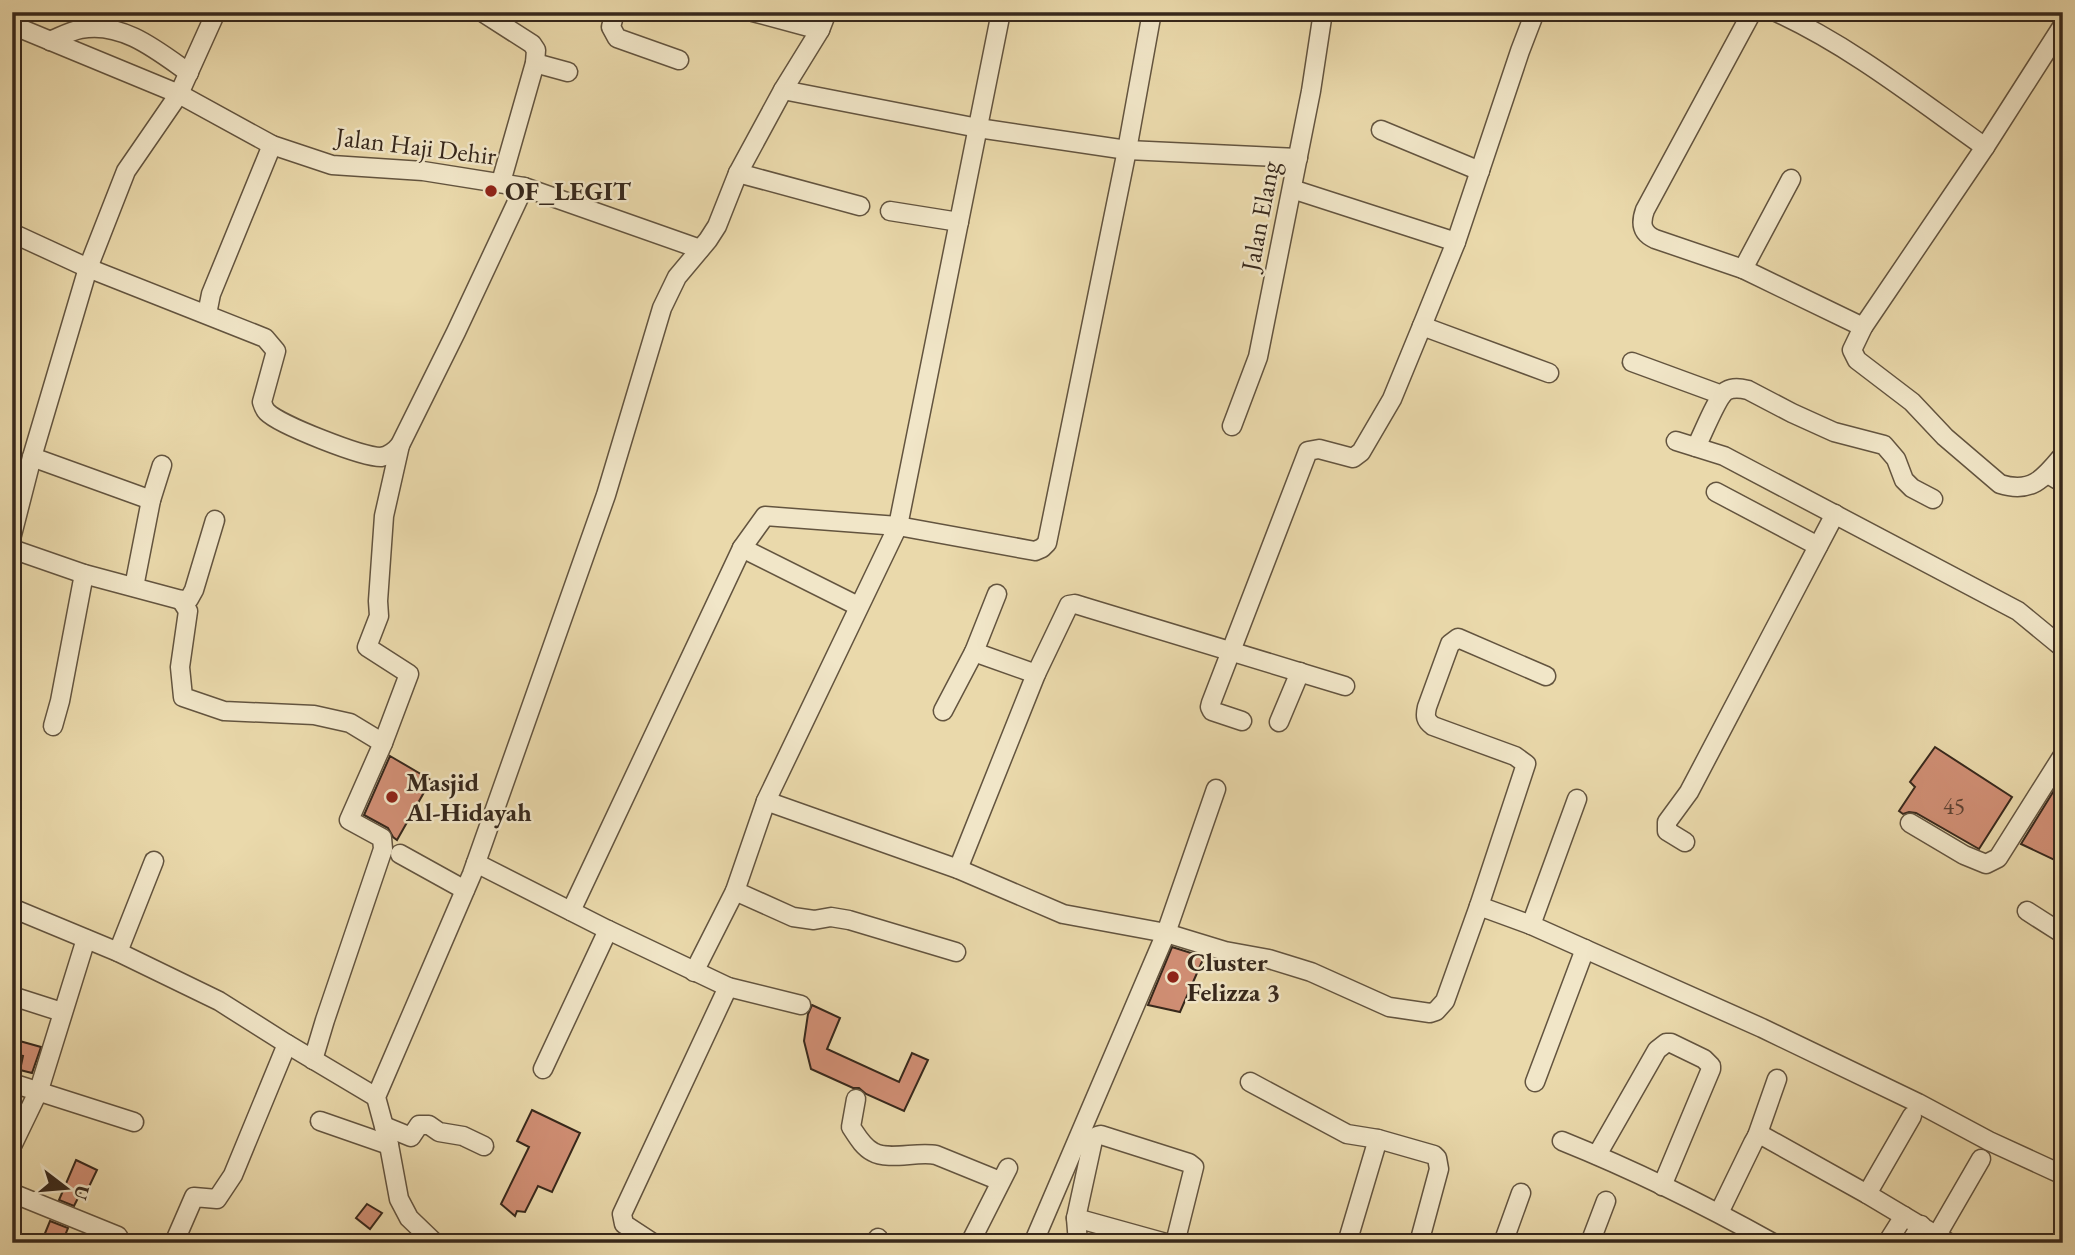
<svg xmlns="http://www.w3.org/2000/svg" width="2075" height="1255" font-family="'EB Garamond',serif">
<style>
.building{fill:#d18f75;stroke:#36271b;stroke-width:2}
.lines{fill:none;stroke-linecap:round;stroke-linejoin:round}
.minor-casing{stroke:#63543f;stroke-width:21}
.minor{stroke:#f1e6c8;stroke-width:18}
.poi-dot{fill:#8f2418;stroke:#f1e6c8;stroke-width:2.5}
.labels{text-anchor:middle;stroke-width:5;stroke-linejoin:round;paint-order:stroke}
.number-label{font-size:23px;fill:#5d4132}
.street-label{font-size:26px;fill:#36271b;stroke:#f1e6c8}
.poi-label{font-size:26px;font-weight:bold;fill:#36271b;stroke:#f1e6c8;text-anchor:start}
</style>
<rect width="100%" height="100%" fill="#ead9ab"/>
<filter id="stains"><feTurbulence type="fractalNoise" baseFrequency=".00286" numOctaves="4"/><feColorMatrix values="0 0 0 0 .2 0 0 0 0 .09 0 0 0 0 .02 0 0 0 .5 -.17"/></filter>
<radialGradient id="worn" r=".72"><stop offset=".6" stop-color="#630" stop-opacity="0"/><stop offset="1" stop-color="#630" stop-opacity=".3"/></radialGradient>
<!-- building -->
<g class="building">
<path d="M1935,747L2012,797L1979,849L1916,813L1909,812L1903,814L1899,811L1915,787L1910,782Z"/>
<path d="M390,756L431,780L397,840L393,837L388,828L364,815Z"/>
<path d="M2058,784L2063,787V864L2021,844Z"/>
<path d="M1172,947L1204,957L1180,1012L1148,1005Z"/>
<path d="M812,1005L840,1018L827,1049L899,1082L912,1053L928,1060L904,1111L866,1094L859,1088H853L811,1069L804,1041L808,1014Z"/>
<path d="M16,1040L41,1047L32,1073L20,1070L23,1056L12,1053Z"/>
<path d="M532,1110L580,1133L552,1192L538,1186L525,1212L517,1211L515,1216L501,1204L529,1147L517,1141Z"/>
<path d="M76,1160L97,1170L86,1193L82,1190L74,1206L59,1200Z"/>
<path d="M367,1204L382,1213L370,1229L356,1218Z"/>
<path d="M50,1221L68,1228L62,1243H41Z"/>
</g>
<g class="lines">
<!-- minor casing -->
<g class="minor-casing">
<g id="minor">
<path d="M482,12L532,44L536,50L535,63L501,182"/>
<path d="M615,12L611,27L617,38L679,60"/>
<path d="M753,12L820,30"/>
<path d="M1752,12L1645,210C1640,224 1642,233 1655,239L1743,269L1863,327"/>
<path d="M1776,12C1852,47 1917,99 1985,147"/>
<path d="M12,25L179,94L272,145L332,165L423,171L524,187L700,249"/>
<path d="M2063,25L1985,147L1863,327L1852,350L1857,360L1912,402L1945,437L2000,484C2032,494 2044,478 2063,455"/>
<path d="M50,41C60,37 70,31 81,29C122,21 158,51 189,73"/>
<path d="M535,63L568,72"/>
<path d="M783,90L978,128L1127,150L1298,158"/>
<path d="M1381,130L1480,171"/>
<path d="M738,173L860,206"/>
<path d="M1292,189L1456,242"/>
<path d="M890,211L959,222"/>
<path d="M12,233L88,268L265,338L276,351L262,402C263,405 264,409 267,412C280,425 362,457 381,457C388,456 395,451 400,445L456,332L524,187"/>
<path d="M1743,269L1791,179"/>
<path d="M207,314L211,294L272,145"/>
<path d="M1422,326L1549,373"/>
<path d="M1632,362L1722,395"/>
<path d="M1232,426L1258,357L1311,91L1323,12"/>
<path d="M1676,441L1724,456L2018,611L2063,648"/>
<path d="M1696,447C1702,436 1717,397 1726,391C1733,387 1740,388 1748,390L1792,413L1834,432L1884,445L1896,459L1904,480L1912,488L1933,499"/>
<path d="M32,457L151,500"/>
<path d="M2048,474L2063,483"/>
<path d="M1716,492L1818,546"/>
<path d="M12,535L32,457L88,268L126,171L179,94L216,12"/>
<path d="M742,548L858,606"/>
<path d="M12,549L84,574L181,600L189,599L194,590L215,520"/>
<path d="M134,587L151,500L162,465"/>
<path d="M181,600L188,611L180,667L183,697L224,711L314,715L350,723L383,743"/>
<path d="M974,652L1036,674"/>
<path d="M943,711L974,652L997,594"/>
<path d="M1242,721L1212,711L1210,707L1211,703L1308,451L1319,449L1353,458L1361,452L1392,399L1422,326L1456,242L1520,51L1535,12"/>
<path d="M1279,722L1300,672"/>
<path d="M53,726L60,701L84,574"/>
<path d="M766,801L958,869L1063,914L1166,933L1225,951L1269,959L1311,972L1389,1007L1430,1013L1436,1011L1445,1001L1479,906L1531,925L1762,1028L1918,1103L1989,1141L2063,1175"/>
<path d="M1910,823L1964,855L1986,864L1998,858L2063,755"/>
<path d="M1685,842L1667,831V822L1689,792L1835,514"/>
<path d="M400,854L465,890"/>
<path d="M476,863L608,930L728,987L801,1005"/>
<path d="M958,869L1036,674L1069,605L1075,604L1088,608L1345,686"/>
<path d="M735,891L793,917L814,920L831,917L849,920L956,952"/>
<path d="M1479,906L1526,764L1515,756L1433,726C1425,720 1425,716 1427,707L1450,644L1458,638L1546,676"/>
<path d="M12,908L118,952L219,1001L287,1044L376,1097"/>
<path d="M571,911L742,548L765,516L898,526L1035,551L1042,548L1047,543L1127,150L1152,12"/>
<path d="M2027,911L2063,934"/>
<path d="M1531,925L1577,799"/>
<path d="M118,952L154,861"/>
<path d="M694,972L735,891L766,801L898,526L1001,12"/>
<path d="M12,996L62,1012"/>
<path d="M313,1060L325,1020L383,849L382,838L349,820L383,743L409,674L367,647L379,616L378,601L384,516L400,445"/>
<path d="M543,1069L608,930"/>
<path d="M1250,1082L1347,1134L1378,1139L1434,1155L1437,1158L1439,1169L1419,1243"/>
<path d="M1535,1082L1585,949"/>
<path d="M12,1083L134,1122"/>
<path d="M856,1099L851,1127C857,1136 863,1147 873,1152C888,1161 918,1151 936,1155L1000,1181"/>
<path d="M320,1121L389,1145"/>
<path d="M384,1126L411,1137L419,1125H429L439,1132L463,1136L484,1146"/>
<path d="M1757,1136L1777,1079"/>
<path d="M1562,1141C1634,1170 1705,1205 1773,1243"/>
<path d="M12,1146L39,1090L86,939"/>
<path d="M1597,1155L1657,1050L1666,1043H1671L1704,1059L1711,1066V1069L1662,1186"/>
<path d="M12,1193L118,1236"/>
<path d="M1867,1194L1912,1116"/>
<path d="M1719,1213L1753,1143L1757,1136H1763L1867,1194L1949,1243"/>
<path d="M1076,1218L1166,1243"/>
<path d="M1937,1235L1981,1159"/>
<path d="M1035,1239L1166,933L1216,789"/>
<path d="M174,1243L194,1197L217,1199L233,1175L287,1044"/>
<path d="M435,1243L409,1218L399,1199L389,1145L376,1097L472,874L606,495L662,308L677,277L708,240L717,226L738,173L783,90L820,30L827,12"/>
<path d="M653,1243L624,1224L622,1214L728,987"/>
<path d="M875,1243L878,1238"/>
<path d="M970,1243L1008,1168"/>
<path d="M1078,1243L1076,1218L1093,1140L1097,1136L1101,1135L1189,1163L1194,1167L1175,1243"/>
<path d="M1347,1243L1378,1139"/>
<path d="M1503,1243L1521,1193"/>
<path d="M1590,1243L1606,1201"/>
<path d="M1887,1243L1904,1216"/>
<path d="M1910,1243L1921,1225"/>
</g>
</g>
<!-- minor -->
<use href="#minor" class="minor"/>
</g>
<!-- markers -->
<g class="poi-dot">
<circle cx="491" cy="191" r="7"/>
<circle cx="392" cy="797" r="7"/>
<circle cx="1173" cy="977" r="7"/>
</g>
<g class="labels">
<!-- number labels -->
<g class="number-label">
<text x="1954" y="814">45</text>
</g>
<!-- street labels -->
<g class="street-label">
<text transform="translate(416 146) rotate(7)" y="9">Jalan Haji Dehir</text>
<text transform="translate(1260 216) rotate(-79)" y="9">Jalan Elang</text>
</g>
<!-- poi labels -->
<g class="poi-label">
<text x="505" y="200">OF_LEGIT</text>
<text x="406" y="791">Masjid<tspan x="406" dy="30">Al-Hidayah</tspan></text>
<text x="1187" y="971">Cluster<tspan x="1187" dy="30">Felizza 3</tspan></text>
</g>
</g>
<!-- margin -->
<rect width="2075" height="1255" fill="none" stroke="#ead9ab" stroke-width="42"/>
<rect x="14" y="14" width="2047" height="1227" fill="none" stroke="#36271b" stroke-width="3.5"/>
<rect x="21" y="21" width="2033" height="1213" fill="none" stroke="#36271b" stroke-width="2"/>
<!-- north arrow -->
<g transform="translate(66 1188) rotate(106)" stroke="#f1e6c8" stroke-width="5" paint-order="stroke">
<path d="M0-5L12 26L0 18L-12 26Z" fill="#36271b"/>
<text y="-10" font-size="19" font-weight="bold" text-anchor="middle" fill="#36271b">U</text>
</g>
<rect width="100%" height="100%" filter="url(#stains)"/>
<rect width="100%" height="100%" fill="url(#worn)"/>
</svg>
